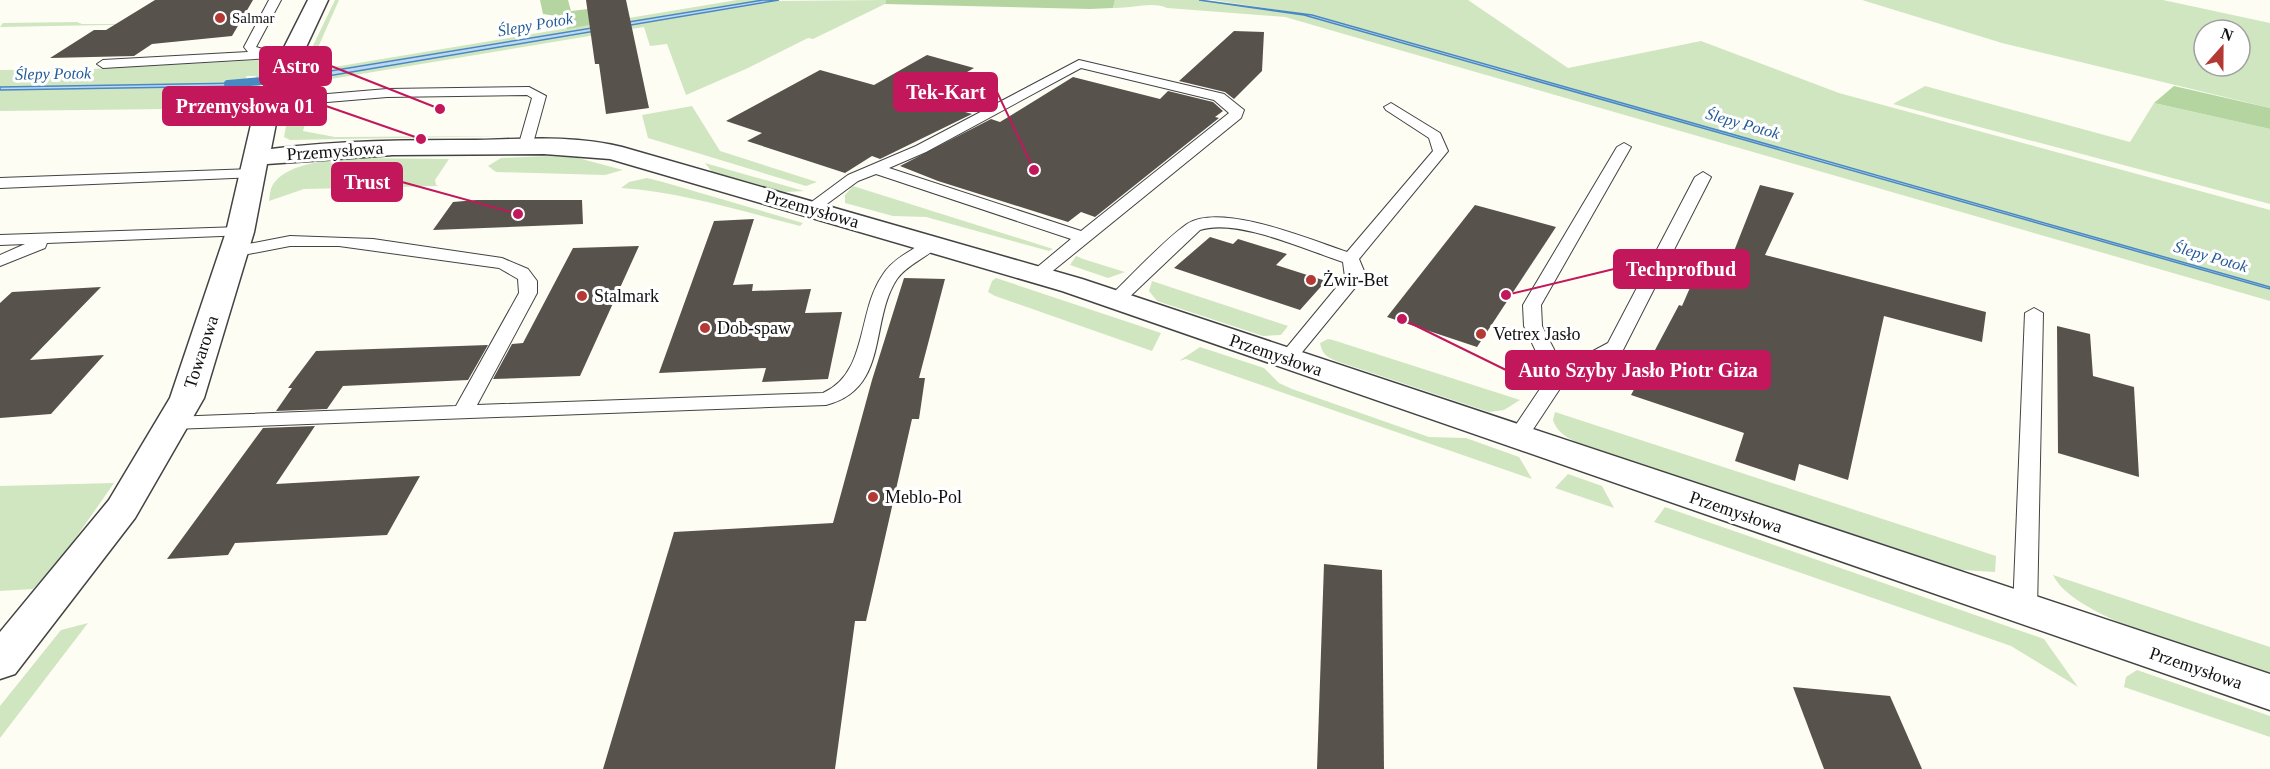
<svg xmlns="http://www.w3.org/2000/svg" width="2270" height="769" font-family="Georgia,serif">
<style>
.green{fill:#d0e6c0;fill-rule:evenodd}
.forest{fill:#b4d5a0}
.water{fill:#bdd9f1;stroke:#4a88c1;stroke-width:1.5}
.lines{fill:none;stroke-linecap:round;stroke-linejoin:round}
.stream{stroke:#4a88c1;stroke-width:8}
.building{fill:#58524d}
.service-casing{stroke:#434343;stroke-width:2}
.minor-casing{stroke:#434343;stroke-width:3}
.service{fill:#fff;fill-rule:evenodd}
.minor{fill:#fff;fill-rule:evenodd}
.poi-dot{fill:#b43934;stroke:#fff;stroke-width:2}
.labels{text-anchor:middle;stroke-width:6;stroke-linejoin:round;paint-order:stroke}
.far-poi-label{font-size:15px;fill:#101010;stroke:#fff;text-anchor:start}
.far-water-label{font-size:16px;font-style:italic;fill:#245b97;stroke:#fff}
.street-label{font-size:18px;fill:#101010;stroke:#fff}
.poi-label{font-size:18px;fill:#101010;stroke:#fff;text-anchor:start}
.leader{fill:none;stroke:#c2185b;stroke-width:2}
.callout-dot{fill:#c2185b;stroke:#fff;stroke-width:2}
.callout{fill:#c2185b;stroke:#c2185b;stroke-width:2}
.callout-label{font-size:20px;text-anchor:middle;font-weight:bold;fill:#fff}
</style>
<rect width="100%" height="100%" fill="#fefdf4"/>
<!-- green -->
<g class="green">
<path d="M335,0H339L309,68H328L737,0H763L307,74L305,80L773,1L886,0L885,4L813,39L808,38L748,68L686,95L667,44L650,46L644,27L319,81L314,96H292L295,83Z"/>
<path d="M1115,0H1199L1304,15L2270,289V301L1285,17L1167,8C1153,1 1130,9 1113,8Z"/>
<path d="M1212,0H1468L1568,68L1701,41L1839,93L2270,210V287L1312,15Z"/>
<path d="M1862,0H2163L2270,23V108L2002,43ZM2204,30H2240V66H2204Z"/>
<path d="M77,22L82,24H160L0,27L3,23Z"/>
<path d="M259,60L270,62L250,108L0,111V90L242,86V89L250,88L256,76H247L243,83L0,87V70L91,69Z"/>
<path d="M1925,86L2130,142L2154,103L2270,129V204L1893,104Z"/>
<path d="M311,103L303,131L335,137L504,136L290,140L284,137L289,108Z"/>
<path d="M692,106L720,151L817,182L806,186L648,138L642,115Z"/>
<path d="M548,156L578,158L623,170L605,175L496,172L488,166L501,158Z"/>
<path d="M359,158L449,159L435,180L436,185L439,186L304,189L269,201C270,195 270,188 274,183C289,162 335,159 359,158Z"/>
<path d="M705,163L804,191L785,192L712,172Z"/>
<path d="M647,178L663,182L803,223L800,226C741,211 681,192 621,188L629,182Z"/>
<path d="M853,186L1053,249L1049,251L926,217L893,216L845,203V195Z"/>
<path d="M1076,256L1083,259L1125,272L1108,278L1070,265Z"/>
<path d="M996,278L1161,333L1152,351L995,296L988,292L992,281Z"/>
<path d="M1152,281L1288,326L1281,335L1263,336L1157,301L1149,291Z"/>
<path d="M1328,339L1333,340L1520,400L1504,410L1489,412L1336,361C1327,357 1322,354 1320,343Z"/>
<path d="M1200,347L1264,368L1279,383L1292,389L1429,437L1466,438L1519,457L1532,479L1186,359L1179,361Z"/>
<path d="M1555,412L1996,556L1995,572L1961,570L1590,447C1575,442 1558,436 1553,420Z"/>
<path d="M1568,474L1602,486L1614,508L1555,488Z"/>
<path d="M114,483L61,559L33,589L0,591V486Z"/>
<path d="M1665,507L2044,639L2078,687L2011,646L1654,522Z"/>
<path d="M2053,575L2270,647V673C2219,656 2075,621 2053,575Z"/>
<path d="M88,623L0,738V706L61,630Z"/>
<path d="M2137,670L2270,716V737L2124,687L2126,677Z"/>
</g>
<!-- forest -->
<g class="forest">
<path d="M540,0H568L571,11L613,6L612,21L567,29L563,17L543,14Z"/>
<path d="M886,0H1115L1113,8L1090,9L885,4Z"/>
<path d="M2174,86L2270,108V129L2154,103Z"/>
</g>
<!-- water -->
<g class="water">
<path d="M763,0H779L304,80L306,75Z"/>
<path d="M1199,0L1312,15L2270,287V289L1304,15Z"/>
<path d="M243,83L242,86L0,90V87Z"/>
</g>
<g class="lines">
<!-- stream -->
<path class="stream" d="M228,84L317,76"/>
</g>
<!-- building -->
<g class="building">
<path d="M155,0H253L232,36L152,44L134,56L50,58L94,30H106Z"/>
<path d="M586,0H626L649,108L606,114L599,64H595Z"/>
<path d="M1234,31L1264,32L1262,71L1234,99L1225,92L1179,81Z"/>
<path d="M927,55L974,68L921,99L972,114L880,159L872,156L845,173L747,141L762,133L726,121L820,70L874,85Z"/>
<path d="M1073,77L1160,99L1168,91L1213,102L1223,111L1215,117L1219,118L1095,217L1081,212L1068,222L938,181L900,166L991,119L1000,122Z"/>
<path d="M1760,185L1794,193L1765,255L1986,312L1982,342L1884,316L1848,480L1799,464L1795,481L1735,461L1744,433L1631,395L1679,305L1682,306L1699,267L1725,274Z"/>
<path d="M476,200H582L583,224L433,230L453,202Z"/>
<path d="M1475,205L1556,227L1477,347L1387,317Z"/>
<path d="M754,219L733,285L753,284L752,291L811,289L805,313L842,312L828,379L762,382L766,368L659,373L714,221Z"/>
<path d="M1210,237L1233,244L1238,239L1287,254L1276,265L1326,281L1300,310L1174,268Z"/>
<path d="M639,246L580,376L493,379L512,344L523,343L573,248Z"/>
<path d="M904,278L945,279L919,378H925L919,419H912L866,621H855L835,769H603L674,532L833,523L872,380Z"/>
<path d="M101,287L30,360L104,355L51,414L0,418V303L12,292Z"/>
<path d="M2057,326L2090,334L2093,376L2134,387L2139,477L2058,453Z"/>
<path d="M488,345L468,380L343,386L327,409L276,411L292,388H288L316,351Z"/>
<path d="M315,426L276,484L420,476L387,535L235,543L228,555L167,559L263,428Z"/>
<path d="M1324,564L1382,570L1384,769H1317Z"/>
<path d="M1793,687L1890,696L1922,769H1824Z"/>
</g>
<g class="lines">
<!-- service casing -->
<g class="service-casing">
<g id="service">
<path d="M269,0H281L256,47L273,52V58L103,68L97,64L103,60L248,52L244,47Z"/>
<path d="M1079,60L1224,94L1244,110L1241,118L1044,278L1038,279L1029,274L1071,239L876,174L858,181L816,212H804L802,209L848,175L916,146ZM1081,68L1214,100L1229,113L1081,231L889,168L926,152Z"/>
<path d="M529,87L546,96L532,147L525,151L518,147L532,98L527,95L387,97L268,107L261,103L268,99L387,89Z"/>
<path d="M1391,103L1440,133L1448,151L1359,259L1364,271L1363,278L1294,362H1280L1278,358L1345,277L1343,262C1306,250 1237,218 1200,230L1122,304H1110L1107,300L1110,296C1132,275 1163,241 1187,224C1221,202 1311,240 1347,252L1433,151L1429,138L1386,110L1384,107Z"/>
<path d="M1624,143L1631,147L1541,305L1542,326L1563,367L1608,343L1695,177L1703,172L1711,177L1623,350L1613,358L1565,381L1524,443H1510L1507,438L1548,377L1524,326L1523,305L1617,147Z"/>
<path d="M253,169L258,171L261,174L258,177L0,188V178Z"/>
<path d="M240,227L246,229L248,232L246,235L47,243L45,248L0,266V255L25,244L0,245V235Z"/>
<path d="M290,236L373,239L502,258L528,269L537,281V293L477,405L823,393C868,373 857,313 882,276C889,264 901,256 913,249C921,243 927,237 938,239L940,243C929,258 908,263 897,279C869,321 890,389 826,405L172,429L165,428L162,423L165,418L172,417L456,406L519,293L518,279L499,268L339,246H290L233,257L225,252L233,247Z"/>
<path d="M2034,308L2043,313L2037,610L2034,616L2025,619L2016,616L2013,610L2025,313Z"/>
</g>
</g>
<!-- minor casing -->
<g class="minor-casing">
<path id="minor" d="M308,0H328L280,103L271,149C339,140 407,140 476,140C525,139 574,135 622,147L1082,279L2270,674V710L1062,291L610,159L544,154L393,155L267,164L254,232L204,398L135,518L15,674L0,679V632L109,500L170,398L226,232L256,103Z"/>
</g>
<!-- service -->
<use href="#service" class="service"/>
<!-- minor -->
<use href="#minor" class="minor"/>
</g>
<!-- markers -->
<g class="poi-dot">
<circle cx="220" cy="18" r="6"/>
<circle cx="1311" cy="280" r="6"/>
<circle cx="582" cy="296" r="6"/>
<circle cx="705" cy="328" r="6"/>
<circle cx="1481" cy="334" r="6"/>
<circle cx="873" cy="497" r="6"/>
</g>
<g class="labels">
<!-- far-poi labels -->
<g class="far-poi-label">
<text x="232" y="23">Salmar</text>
</g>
<!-- far-water labels -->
<g class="far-water-label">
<text transform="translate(535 24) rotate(-10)" y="6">Ślepy Potok</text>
<text transform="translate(53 73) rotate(-1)" y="6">Ślepy Potok</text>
<text transform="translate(1743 123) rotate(16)" y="6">Ślepy Potok</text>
<text transform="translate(2211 256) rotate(16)" y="6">Ślepy Potok</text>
</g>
<!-- street labels -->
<g class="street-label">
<text transform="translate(335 151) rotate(-4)" y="6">Przemysłowa</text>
<text transform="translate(812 209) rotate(16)" y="6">Przemysłowa</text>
<text transform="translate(201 352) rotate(-72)" y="6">Towarowa</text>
<text transform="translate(1276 355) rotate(19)" y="6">Przemysłowa</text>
<text transform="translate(1736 512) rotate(19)" y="6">Przemysłowa</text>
<text transform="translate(2196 668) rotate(19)" y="6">Przemysłowa</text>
</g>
<!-- poi labels -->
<g class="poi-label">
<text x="1323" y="286">Żwir-Bet</text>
<text x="594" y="302">Stalmark</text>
<text x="717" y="334">Dob-spaw</text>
<text x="1493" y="340">Vetrex Jasło</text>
<text x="885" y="503">Meblo-Pol</text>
</g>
</g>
<!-- callouts -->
<path class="leader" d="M440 109L331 66M1034 170L997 92M421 139L326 106M518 214L402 182M1506 295L1614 269M1402 319L1506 370"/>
<g class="callout-dot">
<circle cx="440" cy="109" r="6"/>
<circle cx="1034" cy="170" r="6"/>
<circle cx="421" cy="139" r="6"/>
<circle cx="518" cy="214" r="6"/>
<circle cx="1506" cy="295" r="6"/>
<circle cx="1402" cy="319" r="6"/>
</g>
<g class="callout">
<rect x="260" y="47" width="71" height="38" rx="6"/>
<rect x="894" y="73" width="103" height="38" rx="6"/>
<rect x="163" y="87" width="163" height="38" rx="6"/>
<rect x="332" y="163" width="70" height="38" rx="6"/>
<rect x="1614" y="250" width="135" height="38" rx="6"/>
<rect x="1506" y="351" width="264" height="38" rx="6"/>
</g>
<g class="callout-label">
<text x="296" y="73">Astro</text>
<text x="946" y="99">Tek-Kart</text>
<text x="245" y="113">Przemysłowa 01</text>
<text x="367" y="189">Trust</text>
<text x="1681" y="276">Techprofbud</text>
<text x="1638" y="377">Auto Szyby Jasło Piotr Giza</text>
</g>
<!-- north arrow -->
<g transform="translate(2222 48) rotate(21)"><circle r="28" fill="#ffffff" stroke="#9f9f9f" stroke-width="1.5"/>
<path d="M0-4.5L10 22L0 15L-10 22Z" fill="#b43934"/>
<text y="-9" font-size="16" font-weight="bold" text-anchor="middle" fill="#101010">N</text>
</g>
</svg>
